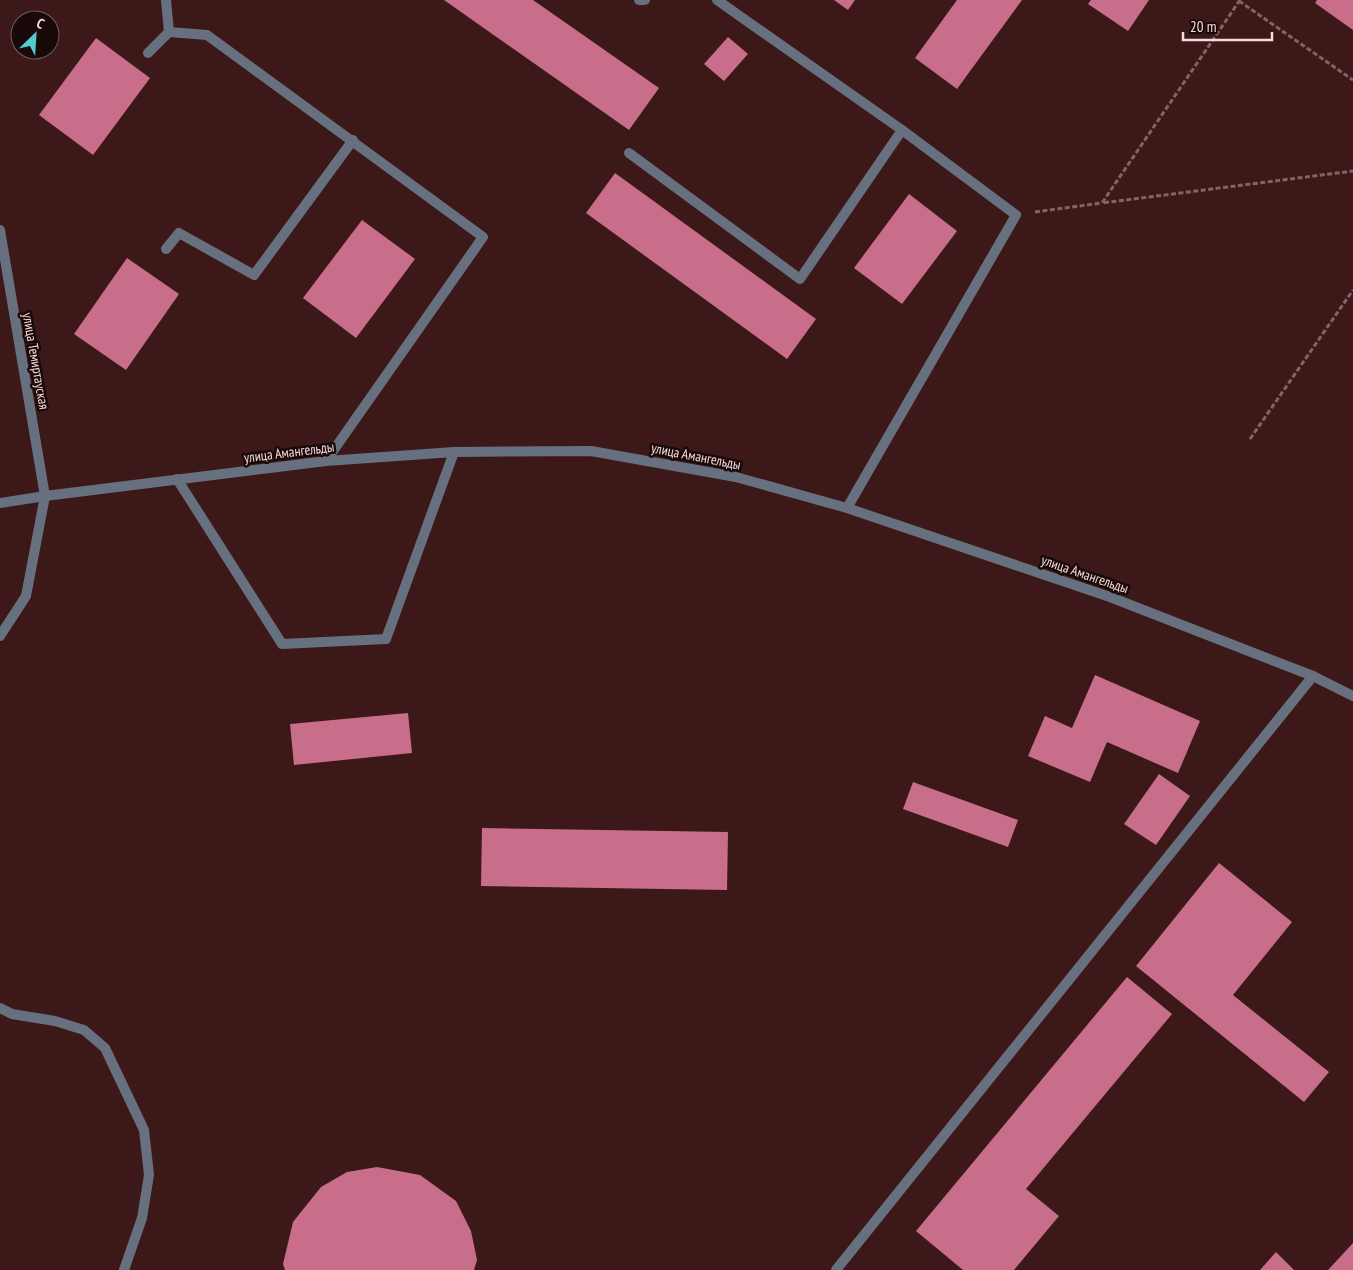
<svg xmlns="http://www.w3.org/2000/svg" width="1353" height="1270" font-family="'PT Sans Narrow',sans-serif">
<style>
.building{fill:#c86e8b}
.lines{fill:none;stroke-linecap:round;stroke-linejoin:round}
.path{stroke:#836363;stroke-width:3;stroke-dasharray:5 2.5;stroke-linecap:butt}
.service{stroke:#67707e;stroke-width:10}
.minor{stroke:#67707e;stroke-width:10}
.tertiary{stroke:#67707e;stroke-width:10}
.labels{text-anchor:middle;stroke-width:5;stroke-linejoin:round;paint-order:stroke}
.street-label{font-size:14px;fill:#f5dbda;stroke:#190909}
</style>
<rect width="100%" height="100%" fill="#3c1819"/>
<!-- building -->
<g class="building">
<path d="M444,0H533L659,88L629,130Z"/>
<path d="M834,0H855L848,10Z"/>
<path d="M957,0H1022L957,89L915,58Z"/>
<path d="M1091,0H1149L1128,31L1088,4Z"/>
<path d="M1317,0H1353V30L1315,3Z"/>
<path d="M728,37L748,54L724,81L704,64Z"/>
<path d="M96,38L150,78L93,155L39,115Z"/>
<path d="M615,173L816,319L787,359L586,213Z"/>
<path d="M909,194L957,231L902,304L854,268Z"/>
<path d="M362,220L415,259L356,338L303,298Z"/>
<path d="M127,258L179,294L126,370L74,334Z"/>
<path d="M1095,675L1200,721L1178,773L1107,742L1090,782L1028,756L1045,716L1072,728Z"/>
<path d="M408,713L412,753L294,765L290,724Z"/>
<path d="M1159,774L1190,796L1156,845L1124,824Z"/>
<path d="M913,782L1018,820L1008,847L903,809Z"/>
<path d="M482,828L728,832L727,890L481,886Z"/>
<path d="M1219,863L1292,922L1233,995L1329,1072L1304,1102L1136,966Z"/>
<path d="M1127,977L1172,1014L1026,1189L1059,1216L1014,1270H963L916,1231Z"/>
<path d="M377,1167L420,1175L456,1201L471,1231L477,1260L474,1270H285L283,1264L293,1222L321,1187L347,1172Z"/>
<path d="M1353,1243V1270H1328Z"/>
<path d="M1276,1252L1294,1270H1260Z"/>
</g>
<g class="lines">
<!-- path -->
<g class="path">
<path d="M1240,0L1102,203L1353,171"/>
<path d="M1239,1L1353,80"/>
<path d="M1035,212L1102,203"/>
<path d="M1250,439L1353,290"/>
</g>
<!-- service -->
<g class="service">
<path d="M639,0H645"/>
<path d="M148,53L169,32"/>
<path d="M629,153L800,279L902,130"/>
<path d="M166,249L179,233L254,275L353,140"/>
<path d="M177,479L282,644L386,639L454,452"/>
<path d="M0,636L26,596L45,496"/>
<path d="M0,1008L12,1014L55,1021L84,1030L105,1048L144,1130L149,1175L142,1218L124,1270"/>
<path d="M836,1270L1313,676"/>
</g>
<!-- minor -->
<g class="minor">
<path d="M166,0L169,32L207,35L483,237L326,461"/>
<path d="M717,0L902,130L1016,215L847,508"/>
<path d="M0,230L45,496"/>
</g>
<!-- tertiary -->
<path class="tertiary" d="M0,503L45,496L326,461L454,452L591,451L736,477L847,508L1110,597L1313,676L1353,696"/>
</g>
<g class="labels">
<!-- street labels -->
<g class="street-label">
<text transform="translate(36 361) rotate(80)" y="5">улица Темиртауская</text>
<text transform="translate(289 452) rotate(-7)" y="5">улица Амангельды</text>
<text transform="translate(696 456) rotate(11)" y="5">улица Амангельды</text>
<text transform="translate(1085 574) rotate(19)" y="5">улица Амангельды</text>
</g>
</g>
<!-- north arrow -->
<g transform="translate(35 35) rotate(25)"><circle r="24" fill="#190909" stroke="#715d5d"/>
<path d="M0-4L9 19L0 12L-9 19Z" fill="#51ccd3"/>
<text y="-8" font-size="14" font-weight="bold" text-anchor="middle" fill="#f5dbda">С</text>
</g>
<!-- scale -->
<path d="M1183 32v8h89v-8" fill="none" stroke="#f5dbda" stroke-width="2.5"/>
<text x="1190" y="32" font-size="15" fill="#f5dbda" stroke="#190909" stroke-width="4" paint-order="stroke">20 m</text>
</svg>
